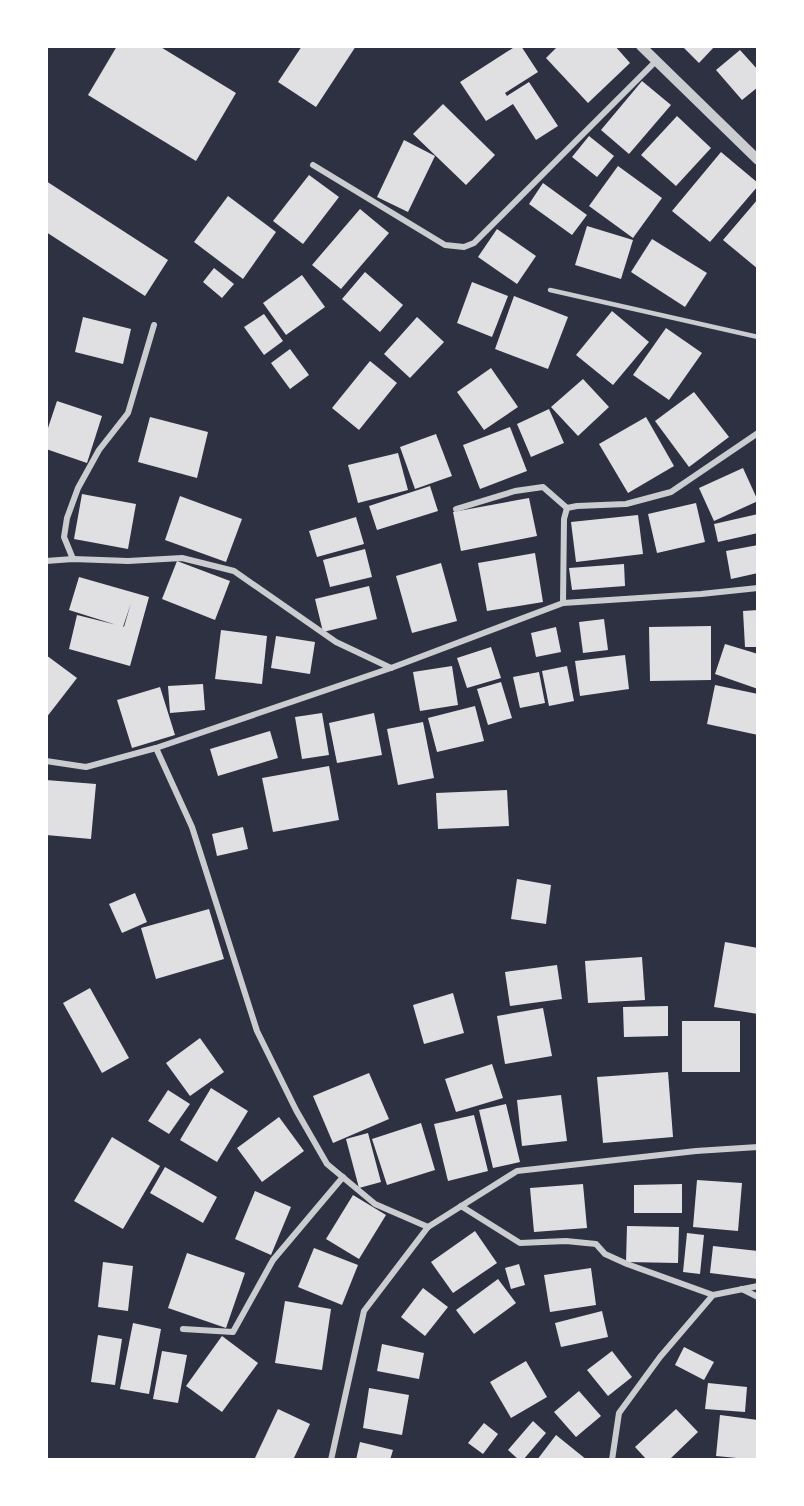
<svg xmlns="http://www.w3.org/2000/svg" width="804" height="1506" font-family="Cabin,sans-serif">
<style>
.building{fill:#e0e0e3}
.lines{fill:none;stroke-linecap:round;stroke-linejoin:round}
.service{stroke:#caccd0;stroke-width:4.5}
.minor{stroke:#caccd0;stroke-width:6}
.tertiary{stroke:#caccd0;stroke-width:10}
</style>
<rect width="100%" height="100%" fill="#2d3142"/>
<!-- building -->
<g class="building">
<path d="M117,46H159L236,93L196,161L88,95Z"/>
<path d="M302,46H356L316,107L278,82Z"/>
<path d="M516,46H521L538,72L505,93L507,96L529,82L558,126L536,140L513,104L486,121L460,82Z"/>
<path d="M558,46H615L630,63L588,103L546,58Z"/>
<path d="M682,46H715L699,63Z"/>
<path d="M740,50L758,70V87L742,100L716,70Z"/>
<path d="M642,81L671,105L629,154L601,130Z"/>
<path d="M443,104L495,155L466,185L413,134Z"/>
<path d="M677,116L711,148L676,186L641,155Z"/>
<path d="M589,136L614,156L597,177L572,157Z"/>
<path d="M404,140L435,156L408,212L377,197Z"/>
<path d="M721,152L758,183V186L710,242L672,211Z"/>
<path d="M618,166L662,198L633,238L589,206Z"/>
<path d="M309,175L339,197L303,244L273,221Z"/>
<path d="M46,181L168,260L145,296L46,232Z"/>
<path d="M543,183L587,215L572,235L529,204Z"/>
<path d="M228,196L276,232L243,279L194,242Z"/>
<path d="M758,199V269L723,240Z"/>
<path d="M360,209L389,233L341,289L312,265Z"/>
<path d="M587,226L633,240L621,279L575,265Z"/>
<path d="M497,229L536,256L517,284L478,257Z"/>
<path d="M652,239L707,273L685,307L631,272Z"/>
<path d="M214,268L234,284L222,298L203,282Z"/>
<path d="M365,272L403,305L380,332L342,299Z"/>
<path d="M302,275L325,307L286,335L263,303Z"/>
<path d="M472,282L508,296L492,337L457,323Z"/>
<path d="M514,296L568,317L548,369L495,349Z"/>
<path d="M612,311L649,342L613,385L576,355Z"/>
<path d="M264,314L283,341L264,355L244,327Z"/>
<path d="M83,317L131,329L123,364L75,352Z"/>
<path d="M417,317L444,342L410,378L384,354Z"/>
<path d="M666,328L702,353L669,400L633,375Z"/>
<path d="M290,349L309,375L290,389L271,363Z"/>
<path d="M370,361L397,383L359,430L332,408Z"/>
<path d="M491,368L518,407L484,430L457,392Z"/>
<path d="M583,379L609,407L578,436L551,407Z"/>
<path d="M694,392L729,437L689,467L655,421Z"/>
<path d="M57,401L102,416L87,463L46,449V434Z"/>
<path d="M549,409L564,443L531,457L517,424Z"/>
<path d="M150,417L208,432L197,478L138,462Z"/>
<path d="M646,417L674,466L628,493L599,444Z"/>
<path d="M510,427L527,471L480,489L463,445Z"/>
<path d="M436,434L452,476L415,489L400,447Z"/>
<path d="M398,453L408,490L358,503L348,465Z"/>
<path d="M743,468L758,501L714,521L699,488Z"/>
<path d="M430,486L438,511L377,530L369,506Z"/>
<path d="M82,494L136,504L128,549L74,539Z"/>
<path d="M180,496L242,519L226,562L165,540Z"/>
<path d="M529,498L537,536L461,551L453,512Z"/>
<path d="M696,503L705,542L657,553L648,514Z"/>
<path d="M758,514V533L718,542L714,524Z"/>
<path d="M638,515L643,554L576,562L571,522Z"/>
<path d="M356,517L364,544L317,557L309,531Z"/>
<path d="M758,545V573L731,579L726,551Z"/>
<path d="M365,549L372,577L330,587L323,560Z"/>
<path d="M535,553L543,602L487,611L478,563Z"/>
<path d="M177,561L230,581L215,620L162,599Z"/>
<path d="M441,563L457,621L412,633L396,576Z"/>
<path d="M624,564L625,586L572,590L569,568Z"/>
<path d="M79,577L149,597L130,666L69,649L77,615L129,628L124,627L131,603L123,627L69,610Z"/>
<path d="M369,586L377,619L323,632L315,599Z"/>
<path d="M758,610V647H745L743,611Z"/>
<path d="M604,619L608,650L583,653L579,622Z"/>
<path d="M711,626V680L650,681L649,627Z"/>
<path d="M556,627L561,652L536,657L531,633Z"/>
<path d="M221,630L267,636L262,684L215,679Z"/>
<path d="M276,636L315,642L310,674L271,668Z"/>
<path d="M725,644L758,654V689L715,674Z"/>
<path d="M491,647L501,678L467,688L457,658Z"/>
<path d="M46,655L77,678L46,718Z"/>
<path d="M625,655L629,689L580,696L575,661Z"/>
<path d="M452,666L458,705L420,711L413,672Z"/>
<path d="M567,666L574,701L549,706L542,671Z"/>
<path d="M539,672L545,703L520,708L513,677Z"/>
<path d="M501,682L512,718L488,725L477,689Z"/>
<path d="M203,684L205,710L170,713L168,686Z"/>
<path d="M715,685L758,694V735L707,724Z"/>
<path d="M160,687L175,735L132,748L117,700Z"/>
<path d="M475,706L484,741L437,752L428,718Z"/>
<path d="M322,713L329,755L302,759L295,717Z"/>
<path d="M374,713L382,755L337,763L329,723Z"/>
<path d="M423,722L434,778L398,785L387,729Z"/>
<path d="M270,731L278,758L218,776L210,749Z"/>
<path d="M329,766L339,820L273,832L262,778Z"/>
<path d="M46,780L96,784L91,839L46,835Z"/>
<path d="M507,790L509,826L438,829L436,793Z"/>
<path d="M243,827L248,849L217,856L212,834Z"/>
<path d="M517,879L551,885L546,924L511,919Z"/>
<path d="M135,893L147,922L122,933L109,904Z"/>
<path d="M209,909L224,959L156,979L141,928Z"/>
<path d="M725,942L758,948V1014L714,1007Z"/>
<path d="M642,957L645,1000L588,1003L585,961Z"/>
<path d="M557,965L562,999L510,1006L505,972Z"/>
<path d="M90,988L129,1058L102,1073L63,1003Z"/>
<path d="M453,993L464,1033L424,1044L413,1005Z"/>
<path d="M668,1006V1036L624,1037L623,1007Z"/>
<path d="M543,1008L552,1056L505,1064L497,1016Z"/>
<rect x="682" y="1021" width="58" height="51"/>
<path d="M200,1038L224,1072L190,1096L166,1063Z"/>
<path d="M492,1064L503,1098L456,1112L445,1079Z"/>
<path d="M668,1072L673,1137L603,1143L597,1077Z"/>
<path d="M369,1073L389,1119L333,1143L313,1096Z"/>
<path d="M211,1088L248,1111L217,1162L180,1140Z"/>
<path d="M168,1090L190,1104L169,1134L148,1121Z"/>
<path d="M561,1095L567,1141L522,1146L517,1100Z"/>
<path d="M506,1104L520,1162L493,1168L479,1110Z"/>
<path d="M474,1115L488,1171L448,1181L434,1124Z"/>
<path d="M279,1117L304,1151L262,1182L237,1148Z"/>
<path d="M421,1123L435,1170L387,1185L372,1139Z"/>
<path d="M368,1133L381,1182L359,1188L346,1139Z"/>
<path d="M112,1137L160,1166L123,1229L74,1201Z"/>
<path d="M165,1167L217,1197L203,1223L150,1193Z"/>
<path d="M697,1180L742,1183L738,1231L693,1227Z"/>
<path d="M583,1184L587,1228L534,1232L530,1188Z"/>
<path d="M682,1184V1213H634V1185Z"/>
<path d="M255,1191L291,1207L271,1255L235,1239Z"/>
<path d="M353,1195L386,1215L359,1259L326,1239Z"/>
<path d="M627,1226L679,1227L678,1263L626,1262Z"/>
<path d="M475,1231L497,1263L453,1293L431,1262Z"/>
<path d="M687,1233L704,1235L700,1274L683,1272Z"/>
<path d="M713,1246L758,1251V1279L710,1273Z"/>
<path d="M314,1248L358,1265L342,1305L298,1287Z"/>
<path d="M187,1253L245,1273L226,1328L168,1308Z"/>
<path d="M103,1262L133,1266L128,1311L98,1307Z"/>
<path d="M519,1264L525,1285L511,1289L505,1268Z"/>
<path d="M591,1268L596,1305L550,1312L544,1275Z"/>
<path d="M498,1279L516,1303L474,1334L456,1310Z"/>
<path d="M423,1288L448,1307L425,1336L401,1317Z"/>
<path d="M285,1301L331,1309L322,1370L275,1363Z"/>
<path d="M602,1311L608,1337L561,1347L555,1323Z"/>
<path d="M133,1323L161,1329L149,1394L120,1389Z"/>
<path d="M98,1335L122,1339L115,1385L91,1382Z"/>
<path d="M222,1336L258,1363L222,1412L186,1386Z"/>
<path d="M382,1344L424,1353L419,1379L377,1371Z"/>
<path d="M684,1347L714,1362L704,1380L675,1365Z"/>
<path d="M162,1351L187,1355L178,1403L153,1399Z"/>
<path d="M612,1351L632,1377L608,1396L587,1370Z"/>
<path d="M526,1361L547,1397L511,1418L490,1382Z"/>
<path d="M708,1383L747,1387L745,1412L705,1409Z"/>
<path d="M369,1388L409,1395L402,1435L363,1428Z"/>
<path d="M579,1391L601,1416L576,1437L554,1412Z"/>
<path d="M278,1409L310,1424L293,1460H254Z"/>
<path d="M676,1409L698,1432L669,1460H647L635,1447Z"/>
<path d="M720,1415L758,1420V1460L716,1456Z"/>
<path d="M533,1421L546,1433L523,1460H519L508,1450Z"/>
<path d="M484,1423L498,1434L483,1454L468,1443Z"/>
<path d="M556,1435L587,1460H537Z"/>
<path d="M360,1442L393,1450L390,1460H356Z"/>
</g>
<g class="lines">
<!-- service -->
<path class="service" d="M550,290L758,337"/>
<!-- minor -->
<g class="minor">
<path d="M313,165L445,245L464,247L474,243L656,61"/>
<path d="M456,509L515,491L543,487L567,508"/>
<path d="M73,559L64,537L67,518L78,488L99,450L128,413L154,325"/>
<path d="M46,561L73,559L128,561L182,558L234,571L336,642L391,668"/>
<path d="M563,603L564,519L567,508L577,506L626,504L671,492L758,433"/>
<path d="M156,748L192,827L257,1031L296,1110L327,1164L375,1204L428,1227"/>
<path d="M46,761L86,767L156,748L391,668L563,603L701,594L758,588"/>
<path d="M461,1206L520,1243L566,1241L596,1244L605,1254L627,1264L713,1295"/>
<path d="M742,1289L758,1297"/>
<path d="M183,1329L233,1332L273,1260L343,1177"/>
<path d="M331,1460L364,1311L428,1227L517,1171L696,1151L758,1147"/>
<path d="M612,1460L619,1413L660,1357L713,1295L758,1286"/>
</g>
<!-- tertiary -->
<path class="tertiary" d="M641,46L758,160"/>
</g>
<!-- border -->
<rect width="804" height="1506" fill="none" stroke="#ffffff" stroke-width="96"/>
</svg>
